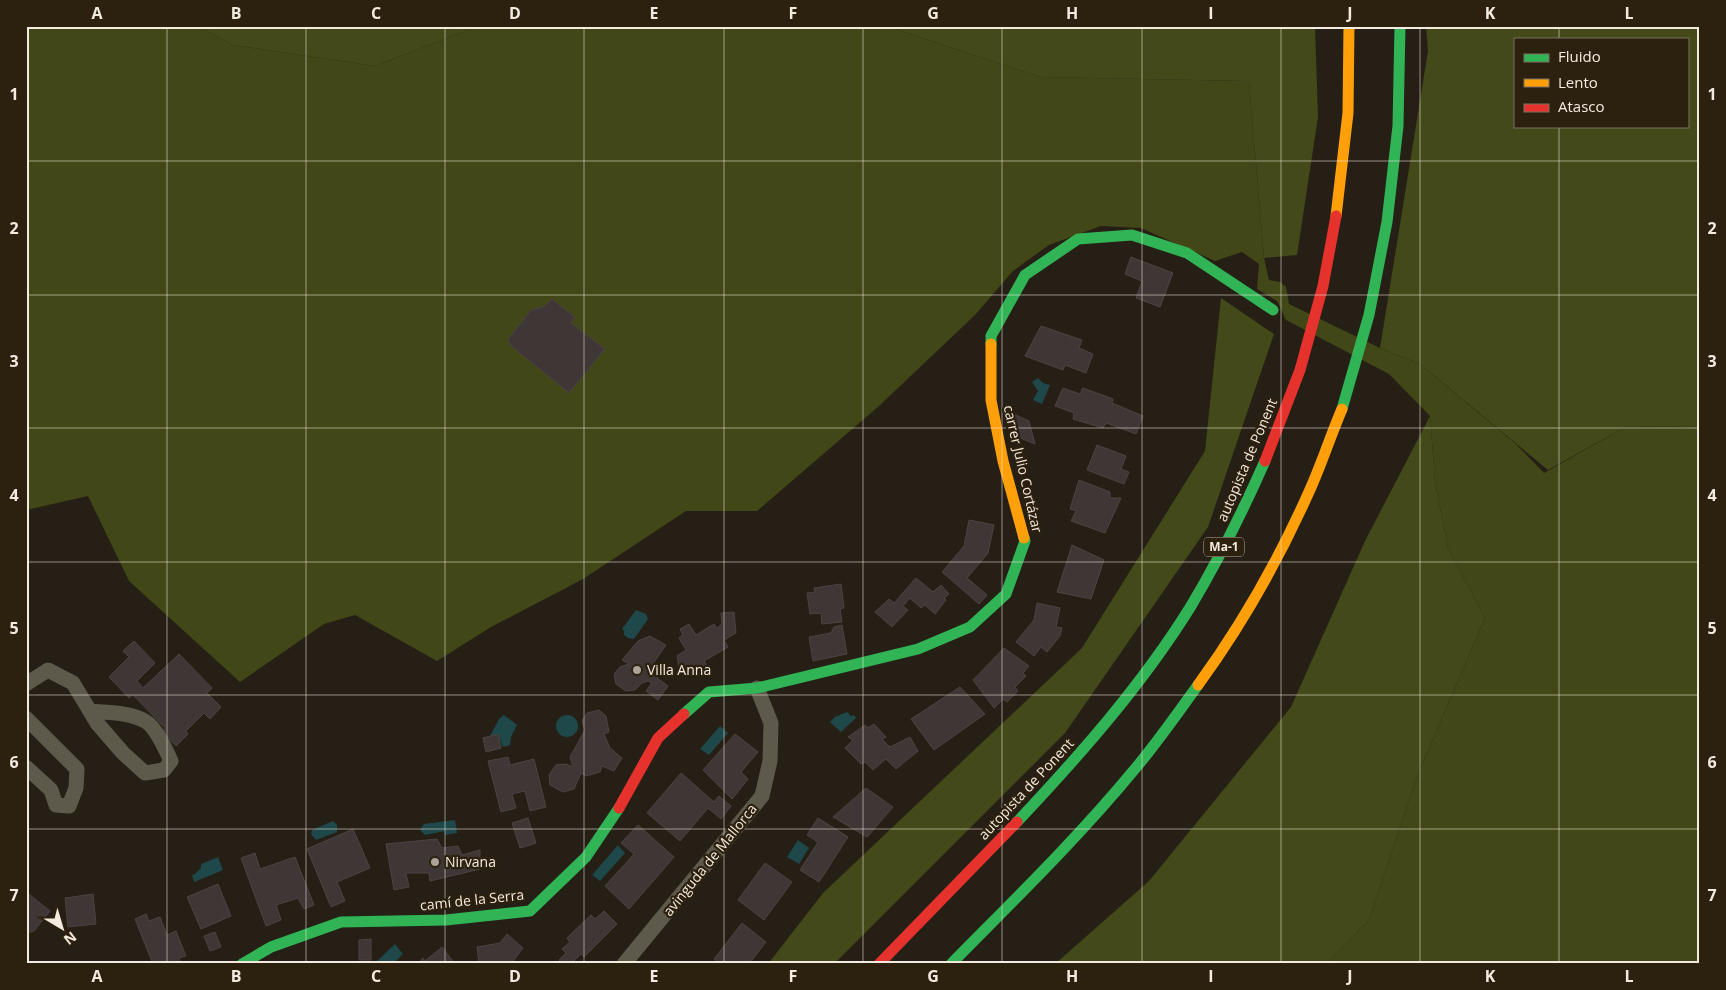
<svg xmlns="http://www.w3.org/2000/svg" width="1726" height="990" font-family="'Open Sans',sans-serif">
<style>
.green{fill:#414717}
.forest{fill:#434919;fill-rule:evenodd}
.water{fill:#1e484a}
.lines{fill:none;stroke-linecap:round;stroke-linejoin:round}
.stream{stroke:#1e484a;stroke-width:5}
.building{fill:#3e3735;stroke:#4b4442}
.street{stroke:#5d5a4c;stroke-width:15}
.fast{stroke:#30b455;stroke-width:11}
.slow{stroke:#ff9f0a;stroke-width:11}
.jam{stroke:#e5322d;stroke-width:11}
.grid{fill:none;stroke:#f4ebe0;stroke-width:1;stroke-opacity:0.55}
.poi-dot{fill:#aca499;stroke:#2c200f;stroke-width:2}
.labels{text-anchor:middle;stroke-width:4.5;stroke-linejoin:round;paint-order:stroke}
.shield{fill:#2c200f;stroke:#b8aea1;stroke-width:1}
.shield-label{font-size:12px;font-weight:bold;fill:#f4ebe0}
.street-label{font-size:14px;fill:#f4ebe0;stroke:#2c200f}
.poi-label{font-size:14px;fill:#f4ebe0;stroke:#2c200f;text-anchor:start}
.neatline{fill:none;stroke:#f4ebe0;stroke-width:2}
.grid-label{font-size:16px;text-anchor:middle;font-weight:bold;fill:#f4ebe0}
</style>
<rect width="100%" height="100%" fill="#261f15"/>
<!-- green -->
<path class="green" d="M26,26H198L233,45L375,66L478,26H886L1041,77L1249,81L1264,258L1269,280L1280,282L1286,287L1289,304L1380,348L1420,364L1516,444L1544,473L1627,426L1700,427V964H1326L1369,920L1416,779L1485,618L1448,548L1435,482L1430,416L1389,374L1286,320L1277,301L1257,289L1259,264L1242,252L1215,261L1141,228L1101,226L1049,245L1013,271L975,315L879,406L757,511H686L583,579L491,627L437,661L355,615L324,624L240,682L129,581L88,496L26,510Z"/>
<!-- forest -->
<g class="forest">
<path d="M198,26H478L375,66L233,45Z"/>
<path d="M886,26H1315L1318,117L1297,255L1264,258L1249,81L1041,77Z"/>
<path d="M1426,26H1700V427L1627,426L1548,470L1420,364L1380,348L1428,51ZM1515,39H1687V126H1515Z"/>
<path d="M1221,298L1274,334L1208,527L1065,733L834,964H768L823,893L1082,648L1205,451Z"/>
<path d="M1430,416L1435,482L1448,548L1485,618L1416,779L1369,920L1326,964H1055L1149,881L1291,707L1365,541Z"/>
</g>
<!-- water -->
<g class="water">
<path d="M1038,378L1043,383L1050,385L1042,404L1033,400L1038,391L1032,382Z"/>
<path d="M636,610L646,614L648,619L634,639L628,638L624,635V631L622,629Z"/>
<path d="M847,712L851,716L854,715L856,718L841,732L830,722L835,717Z"/>
<path d="M504,715L517,725L511,737L510,745L503,747L498,734L490,736L499,719Z"/>
<circle cx="567" cy="726" r="11"/>
<path d="M720,726L728,733L709,755L700,749Z"/>
<path d="M455,820L457,833L445,835V831L425,835L420,830L424,824Z"/>
<path d="M333,821L337,825V832L316,840L311,834L312,830Z"/>
<path d="M798,840L809,848L799,864L787,857Z"/>
<path d="M618,845L625,853L600,881L592,875Z"/>
<path d="M218,857L223,870L194,882L192,875L195,874L201,868V864Z"/>
<path d="M395,944L403,954L393,964H379L377,961Z"/>
</g>
<g class="lines">
<!-- stream -->
<path class="stream" d="M1699,433L1700,435"/>
</g>
<!-- building -->
<g class="building">
<path d="M1131,257L1173,273L1160,307L1136,298L1142,281L1125,274Z"/>
<path d="M552,299L575,317L571,323L605,349L569,393L511,346L508,339L531,310L543,307Z"/>
<path d="M1041,326L1082,340L1079,348L1093,354L1086,373L1065,365L1063,370L1025,356Z"/>
<path d="M1063,388L1080,394L1083,388L1113,399L1112,403L1143,416L1136,434L1106,423L1103,428L1073,419L1074,413L1055,406Z"/>
<path d="M1009,412L1029,421L1035,444L1018,437Z"/>
<path d="M1097,445L1126,456L1121,469L1129,472L1124,484L1087,470Z"/>
<path d="M1079,480L1110,492V498H1121L1105,533L1071,521L1076,511L1070,509Z"/>
<path d="M969,520L994,525L988,553L967,578L987,595L979,604L942,572L964,546Z"/>
<path d="M1072,545L1104,560L1091,599L1057,592Z"/>
<path d="M916,578L933,592L941,585L949,594L944,598L946,600L935,614L925,605L921,608L910,598L903,606L908,610L892,627L875,612L889,599L894,603Z"/>
<path d="M841,584L844,608L840,609L842,622L822,624L821,613L810,614L807,593L815,592L814,588Z"/>
<path d="M1037,603L1060,608L1056,627L1062,628L1060,636L1047,652L1041,647L1034,656L1016,642L1034,620Z"/>
<path d="M734,612L736,633L724,640L728,647L704,661L708,667L680,672L677,656L686,650L679,638L683,635L680,629L689,624L696,635L714,624L717,628L722,624L721,613Z"/>
<path d="M842,625L847,654L813,661L809,637L831,633L834,627Z"/>
<path d="M650,636L666,645L652,665L660,673L657,678L668,686L658,700L646,691L652,683L648,681L642,683L635,690L626,691L616,684L614,674L620,667L629,664L622,660L638,641Z"/>
<path d="M134,641L155,663L137,681L143,688L179,654L212,688L207,693L221,707L210,719L204,713L186,731L188,734L176,746L162,731L165,728L133,695L129,698L109,677L129,657L123,651Z"/>
<path d="M1004,648L1029,666L1023,673L1026,676L1015,687L1018,691L1007,702L1003,699L994,708L973,680Z"/>
<path d="M960,687L985,714L934,750L911,719Z"/>
<path d="M599,710L606,716L609,732L604,734L610,748L622,758L614,771L602,766L600,772L586,776L581,773L574,789L563,792L550,785L549,775L556,765L566,764L573,767L570,757L585,730L582,721L587,713Z"/>
<path d="M874,724L886,737L882,739L890,747L910,737L918,751L896,769L886,759L873,770L865,762L861,764L845,748L853,740L848,737L865,725L868,728Z"/>
<path d="M498,734L501,748L486,752L483,738Z"/>
<path d="M735,734L758,752L741,772L748,779L732,799L703,770Z"/>
<path d="M508,757L510,765L534,759L546,807L530,811L525,791L512,794L516,808L501,812L488,761Z"/>
<path d="M681,773L714,802L719,796L731,806L721,819L708,808L680,841L647,813Z"/>
<path d="M866,788L893,807L867,837L833,817Z"/>
<path d="M528,818L536,843L520,848L512,823Z"/>
<path d="M818,818L848,837L819,882L800,870L818,842L807,835Z"/>
<path d="M638,825L674,857L629,909L605,886L634,854L621,843Z"/>
<path d="M353,829L370,868L337,882L345,901L331,907L307,849Z"/>
<path d="M437,839L442,848L458,846L462,855L480,850V869L430,881L429,873H406L409,887L394,890L386,844Z"/>
<path d="M255,853L260,869L295,857L314,905L304,909L298,898L276,905L281,920L266,926L241,858Z"/>
<path d="M765,863L792,882L764,920L738,900Z"/>
<path d="M218,884L231,916L201,929L187,897Z"/>
<path d="M26,892L50,911L34,931L26,933Z"/>
<path d="M93,894L96,924L68,927L65,898Z"/>
<path d="M604,911L617,924L584,957L581,954L571,964H563L559,960L566,953L562,949L570,942L567,938L591,915L595,919Z"/>
<path d="M146,914L149,921L160,917L167,935L176,931L186,956L179,958L181,964H153L135,919Z"/>
<path d="M742,923L766,942L749,964H720L714,959Z"/>
<path d="M215,932L221,947L210,951L204,936Z"/>
<path d="M507,934L523,948L511,964H479L477,947L500,943Z"/>
<path d="M371,939V960H359V940Z"/>
<path d="M442,947L455,964H417L423,958L425,961Z"/>
</g>
<g class="lines">
<!-- street -->
<g class="street">
<path d="M26,684L48,670L73,683L97,723L123,753L145,773L164,770L171,761C166,750 156,727 145,721C129,712 108,713 90,711"/>
<path d="M26,718L77,769L76,788L69,806L56,805L51,790L26,767"/>
<path d="M624,964L762,796L770,761L771,723L757,688"/>
</g>
<!-- fast -->
<g class="fast">
<path d="M991,344V336L1025,275L1078,239L1132,235L1187,253L1273,310"/>
<path d="M1342,409L1369,315L1387,222L1398,126L1400,26"/>
<path d="M684,714L709,692L757,688L918,649L970,627L1006,594L1025,541L1024,538"/>
<path d="M1017,822C1080,755 1142,685 1191,606C1219,559 1243,511 1265,461"/>
<path d="M242,964L271,947L341,922L446,920L530,911L586,857L619,808"/>
<path d="M951,964C1013,901 1077,839 1134,770C1157,743 1177,714 1198,685"/>
</g>
<!-- slow -->
<g class="slow">
<path d="M1336,216L1348,113L1349,26"/>
<path d="M991,344V400L1003,461L1024,538"/>
<path d="M1198,685C1241,626 1278,561 1308,494C1321,466 1330,437 1342,409"/>
</g>
<!-- jam -->
<g class="jam">
<path d="M1265,461L1300,370L1323,286L1336,216"/>
<path d="M619,808L658,738L684,714"/>
<path d="M879,964L1017,822"/>
</g>
</g>
<!-- grid -->
<path class="grid" d="M167,26V964M306,26V964M445,26V964M584,26V964M724,26V964M863,26V964M1002,26V964M1142,26V964M1281,26V964M1420,26V964M1559,26V39M1559,126V964M26,161H1700M26,295H1700M26,428H1700M26,562H1700M26,695H1700M26,829H1700"/>
<!-- markers -->
<g class="poi-dot">
<circle cx="637" cy="670" r="5"/>
<circle cx="435" cy="862" r="5"/>
</g>
<g class="labels">
<!-- shield labels -->
<rect class="shield" x="1204" y="537.5" width="40" height="19" rx="4"/>
<g class="shield-label">
<text x="1224" y="551">Ma-1</text>
</g>
<!-- street labels -->
<g class="street-label">
<text transform="translate(1247 460) rotate(-67)" y="5">autopista de Ponent</text>
<text transform="translate(1023 469) rotate(77)" y="5">carrer Julio Cortázar</text>
<text transform="translate(1026 789) rotate(-47)" y="5">autopista de Ponent</text>
<text transform="translate(710 860) rotate(-51)" y="5">avinguda de Mallorca</text>
<text transform="translate(472 900) rotate(-6)" y="5">camí de la Serra</text>
</g>
<!-- poi labels -->
<g class="poi-label">
<text x="647" y="675">Villa Anna</text>
<text x="445" y="867">Nirvana</text>
</g>
</g>
<!-- border -->
<rect width="1726" height="990" fill="none" stroke="#2c200f" stroke-width="55"/>
<!-- legend -->
<rect x="1514" y="38" width="175" height="90" fill="#2c200f" stroke="#7c7163"/>
<rect x="1524" y="54" width="25" height="8" fill="#30b455" stroke="#7c7163"/>
<text x="1558" y="62" font-size="15" fill="#f4ebe0">Fluido</text>
<rect x="1524" y="79" width="25" height="8" fill="#ff9f0a" stroke="#7c7163"/>
<text x="1558" y="88" font-size="15" fill="#f4ebe0">Lento</text>
<rect x="1524" y="104" width="25" height="8" fill="#e5322d" stroke="#7c7163"/>
<text x="1558" y="112" font-size="15" fill="#f4ebe0">Atasco</text>
<!-- north arrow -->
<g transform="translate(62 928) rotate(142)" stroke="#2c200f" stroke-width="4" paint-order="stroke">
<path d="M0-4L9 19L0 12L-9 19Z" fill="#f4ebe0"/>
<text y="-8" font-size="14" font-weight="bold" text-anchor="middle" fill="#f4ebe0">N</text>
</g>
<rect x="28" y="28" width="1670" height="934" class="neatline"/>
<g class="grid-label">
<text x="97" y="19">A</text>
<text x="236" y="19">B</text>
<text x="376" y="19">C</text>
<text x="515" y="19">D</text>
<text x="654" y="19">E</text>
<text x="793" y="19">F</text>
<text x="933" y="19">G</text>
<text x="1072" y="19">H</text>
<text x="1211" y="19">I</text>
<text x="1350" y="19">J</text>
<text x="1490" y="19">K</text>
<text x="1629" y="19">L</text>
<text x="14" y="100">1</text>
<text x="1712" y="100">1</text>
<text x="14" y="234">2</text>
<text x="1712" y="234">2</text>
<text x="14" y="367">3</text>
<text x="1712" y="367">3</text>
<text x="14" y="501">4</text>
<text x="1712" y="501">4</text>
<text x="14" y="634">5</text>
<text x="1712" y="634">5</text>
<text x="14" y="768">6</text>
<text x="1712" y="768">6</text>
<text x="14" y="901">7</text>
<text x="1712" y="901">7</text>
<text x="97" y="982">A</text>
<text x="236" y="982">B</text>
<text x="376" y="982">C</text>
<text x="515" y="982">D</text>
<text x="654" y="982">E</text>
<text x="793" y="982">F</text>
<text x="933" y="982">G</text>
<text x="1072" y="982">H</text>
<text x="1211" y="982">I</text>
<text x="1350" y="982">J</text>
<text x="1490" y="982">K</text>
<text x="1629" y="982">L</text>
</g>
</svg>
